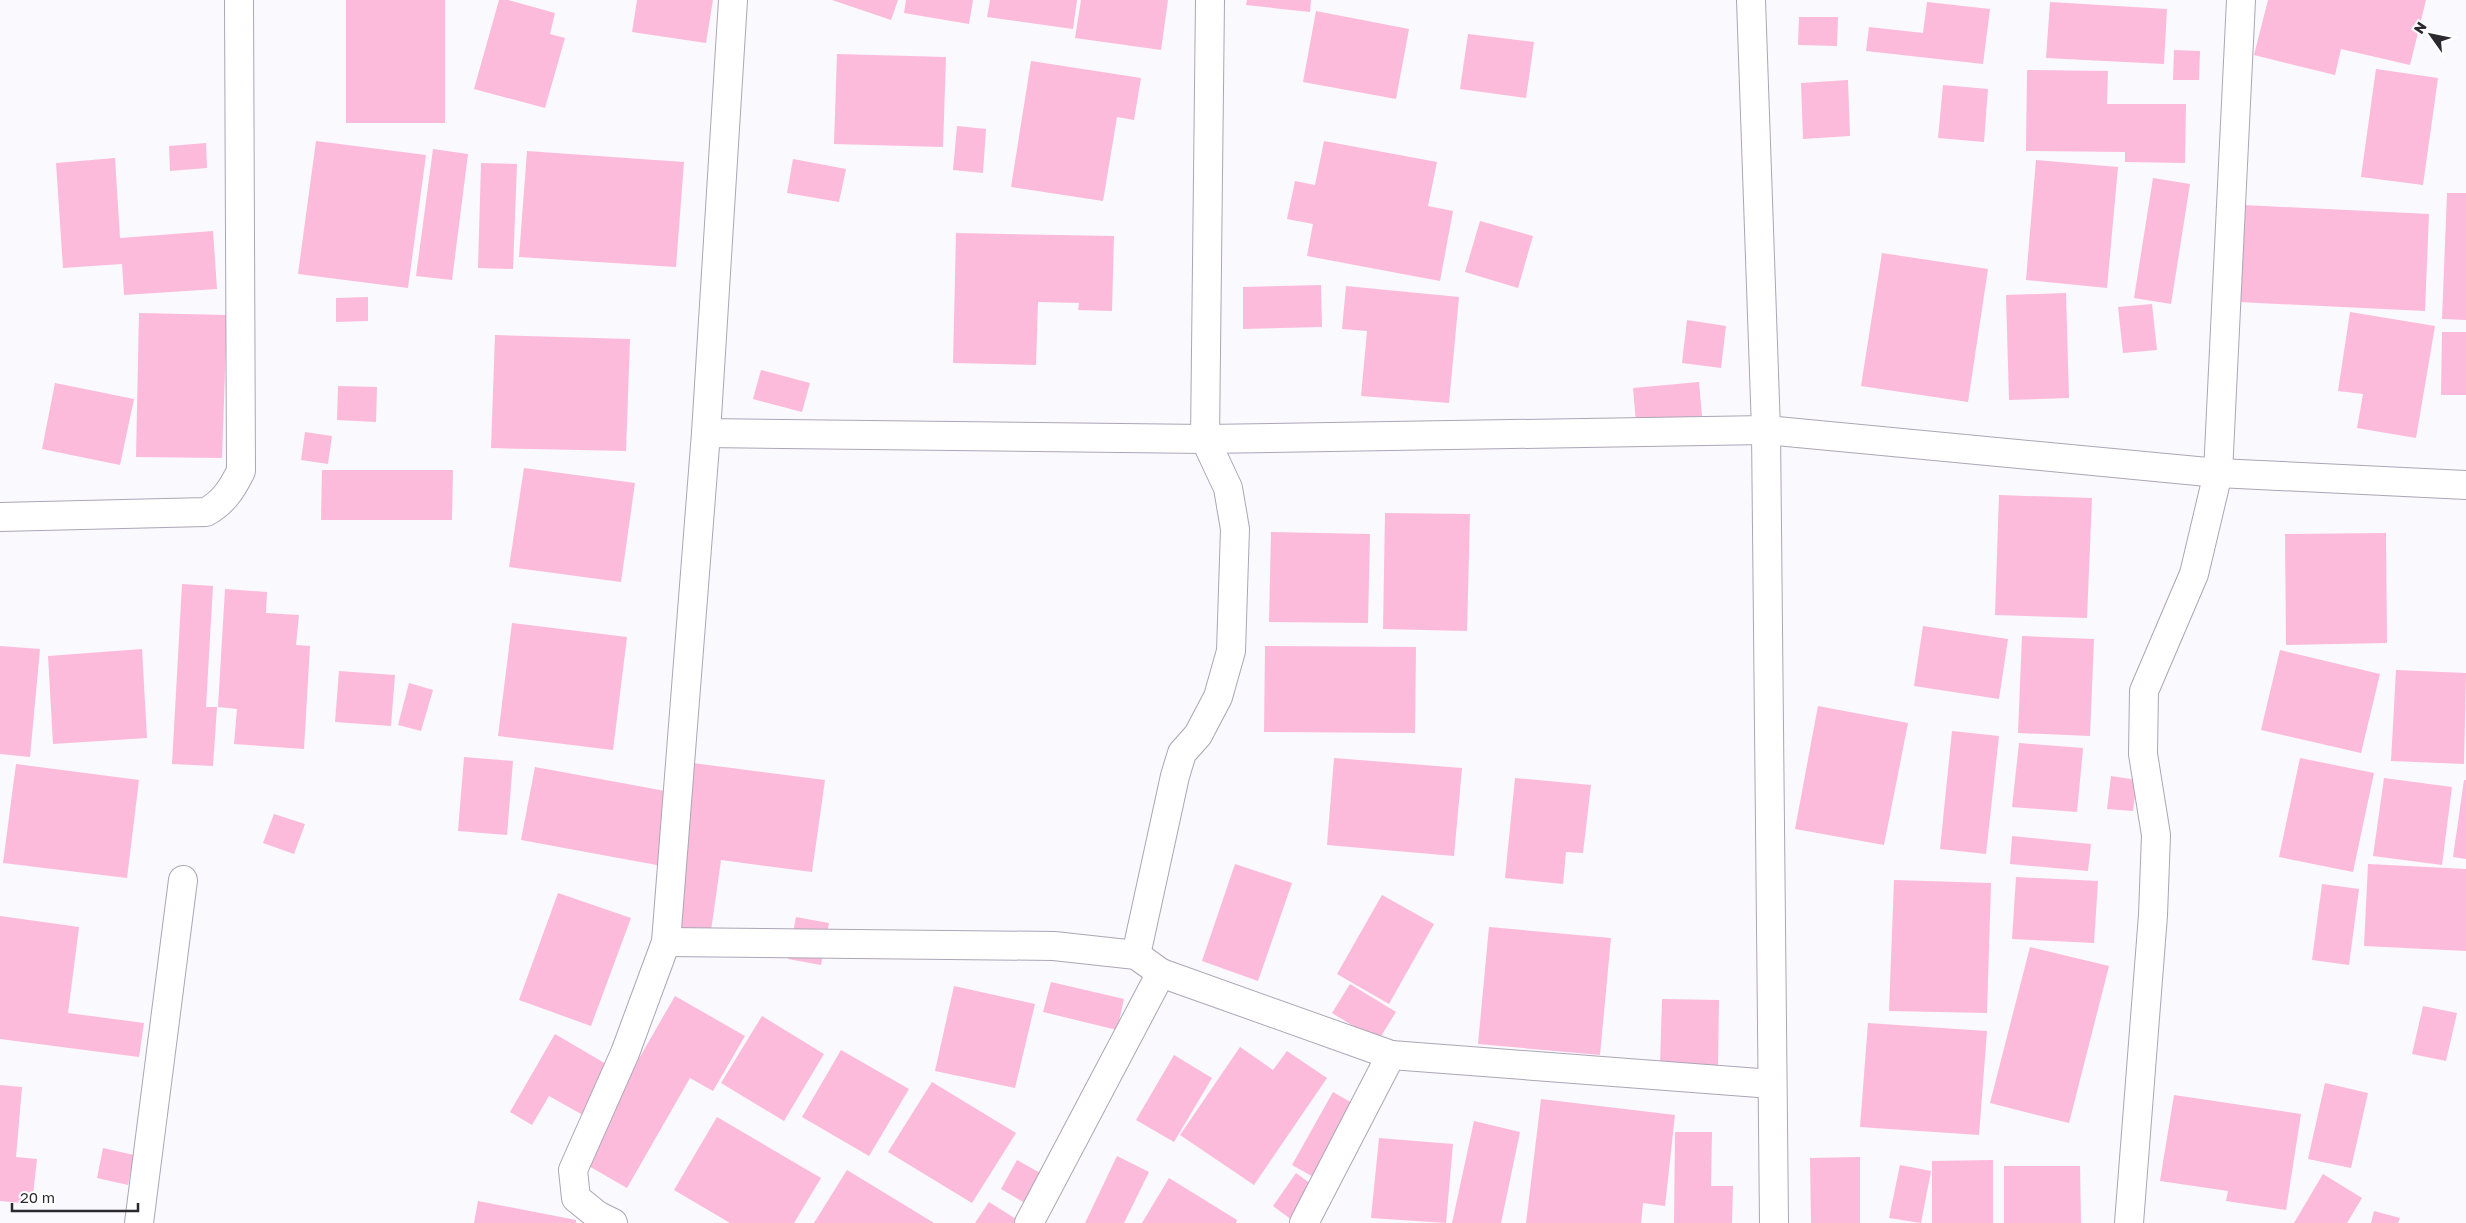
<svg xmlns="http://www.w3.org/2000/svg" width="2466" height="1223" font-family="'Golos Text',sans-serif">
<style>
.building{fill:#fcbbdb}
.lines{fill:none;stroke-linecap:round;stroke-linejoin:round}
.minor-casing{stroke:#aca5b7;stroke-width:30}
.minor{stroke:#fff;stroke-width:28}
</style>
<rect width="100%" height="100%" fill="#faf9fd"/>
<!-- building -->
<g class="building">
<rect x="346" y="0" width="99" height="123"/>
<path d="M499,0H508L555,13L550,34L565,38L545,108L474,89Z"/>
<path d="M637,0H713L706,43L632,32Z"/>
<path d="M832,0H898L891,20Z"/>
<path d="M906,0H973L969,24L904,13Z"/>
<path d="M990,0H1077L1073,29L987,17Z"/>
<path d="M1081,0H1168L1161,50L1075,38Z"/>
<path d="M1247,0H1311L1310,12L1246,5Z"/>
<path d="M2268,0H2426L2410,65L2341,49L2335,75L2254,55Z"/>
<path d="M1927,2L1990,9L1983,64L1866,51L1869,27L1923,33Z"/>
<path d="M2050,2L2167,9L2164,64L2046,58Z"/>
<path d="M1316,11L1409,29L1396,99L1303,82Z"/>
<path d="M1799,17H1838L1837,46L1798,45Z"/>
<path d="M1468,34L1534,42L1526,98L1460,89Z"/>
<path d="M2174,50L2200,51L2199,80H2173Z"/>
<path d="M837,54L946,57L943,147L834,144Z"/>
<path d="M1031,61L1141,78L1134,120L1117,117L1103,201L1011,187Z"/>
<path d="M2376,69L2438,78L2423,185L2361,177Z"/>
<path d="M2027,70L2108,71L2107,104H2186L2185,163L2125,162V152L2026,151Z"/>
<path d="M1848,80L1850,136L1803,139L1801,83Z"/>
<path d="M1943,85L1988,89L1984,142L1938,138Z"/>
<path d="M957,126L986,129L983,173L953,170Z"/>
<path d="M316,141L426,155L408,288L298,274Z"/>
<path d="M1324,141L1437,162L1428,206L1453,211L1440,281L1307,256L1313,224L1287,219L1295,181L1315,185Z"/>
<path d="M206,143L207,168L170,171L169,146Z"/>
<path d="M433,149L468,154L452,280L416,276Z"/>
<path d="M527,151L684,162L676,267L519,257Z"/>
<path d="M115,158L120,238L213,231L217,289L124,295L122,264L63,268L56,163Z"/>
<path d="M793,159L846,169L839,202L787,193Z"/>
<path d="M2036,160L2118,167L2107,288L2026,280Z"/>
<path d="M481,163L517,164L513,269L478,268Z"/>
<path d="M2153,178L2190,184L2171,304L2134,298Z"/>
<path d="M2447,193H2466V320L2442,319Z"/>
<path d="M2243,205L2429,214L2425,311L2238,302Z"/>
<path d="M1480,221L1533,236L1518,288L1465,272Z"/>
<path d="M956,233L1114,236L1112,311L1078,310L1079,303L1038,302L1036,365L953,363Z"/>
<path d="M1882,253L1988,269L1968,402L1861,386Z"/>
<path d="M1321,285L1322,327L1243,329V287Z"/>
<path d="M1346,286L1459,297L1449,403L1361,396L1367,331L1342,329Z"/>
<path d="M2066,293L2069,398L2009,400L2006,295Z"/>
<path d="M368,297V321L336,322V298Z"/>
<path d="M2152,304L2157,350L2123,353L2118,307Z"/>
<path d="M2350,312L2435,326L2416,438L2357,428L2363,394L2338,391Z"/>
<path d="M139,313L227,315L222,458L136,457Z"/>
<path d="M1687,320L1726,326L1721,368L1682,363Z"/>
<path d="M2442,332H2466V395H2441Z"/>
<path d="M495,335L630,339L626,451L491,448Z"/>
<path d="M761,370L810,383L802,412L753,399Z"/>
<path d="M1699,382L1702,416L1636,422L1633,388Z"/>
<path d="M55,383L134,399L120,465L42,449Z"/>
<path d="M338,386L377,387L376,422L337,420Z"/>
<path d="M305,432L332,436L328,464L301,460Z"/>
<path d="M524,468L635,483L621,582L509,567Z"/>
<path d="M322,470H453L452,520H321Z"/>
<path d="M1999,495L2092,498L2087,618L1995,615Z"/>
<path d="M1385,513L1470,514L1467,631L1383,629Z"/>
<path d="M1271,532L1370,534L1368,623L1269,622Z"/>
<path d="M2386,533L2387,643L2286,645L2285,534Z"/>
<path d="M182,584L213,586L206,707H217L213,766L172,764Z"/>
<path d="M225,589L267,592L266,613L299,615L296,645L310,646L304,749L234,744L237,709L218,707Z"/>
<path d="M512,623L627,637L613,750L498,736Z"/>
<path d="M1923,626L2008,639L1999,699L1914,686Z"/>
<path d="M2022,636L2094,639L2090,736L2018,733Z"/>
<path d="M0,646L40,649L30,757L0,754Z"/>
<path d="M1265,646L1416,647L1415,733L1264,732Z"/>
<path d="M142,649L147,738L53,744L48,656Z"/>
<path d="M2280,650L2380,674L2361,753L2261,730Z"/>
<path d="M2396,670L2466,673L2464,764L2391,761Z"/>
<path d="M339,671L395,675L391,726L335,722Z"/>
<path d="M409,683L433,690L421,731L398,725Z"/>
<path d="M1818,706L1908,723L1884,845L1795,829Z"/>
<path d="M1952,731L1999,736L1986,854L1940,849Z"/>
<path d="M2019,743L2083,748L2077,812L2012,807Z"/>
<path d="M464,757L513,761L507,835L458,831Z"/>
<path d="M1334,758L1462,768L1454,856L1327,845Z"/>
<path d="M2300,758L2374,773L2353,872L2279,857Z"/>
<path d="M693,763L825,780L812,872L721,860L708,952L669,947Z"/>
<path d="M16,764L139,780L127,878L3,863Z"/>
<path d="M535,767L676,793L662,866L521,840Z"/>
<path d="M2111,776L2137,780L2133,811L2107,809Z"/>
<path d="M1515,778L1591,785L1583,853L1566,852L1563,884L1505,878Z"/>
<path d="M2384,778L2452,787L2442,865L2373,856Z"/>
<path d="M2464,780H2466V859L2453,857Z"/>
<path d="M274,814L305,824L294,854L263,843Z"/>
<path d="M2012,836L2091,844L2088,871L2010,864Z"/>
<path d="M1235,864L1292,883L1258,981L1202,961Z"/>
<path d="M2368,864L2466,869V951L2364,946Z"/>
<path d="M2016,877L2098,881L2094,943L2012,939Z"/>
<path d="M1894,880L1991,883L1987,1013L1889,1011Z"/>
<path d="M2322,884L2359,889L2349,965L2312,960Z"/>
<path d="M558,893L631,918L591,1026L519,1000Z"/>
<path d="M1382,895L1434,924L1389,1004L1337,974Z"/>
<path d="M0,916L79,927L68,1013L144,1023L139,1057L0,1039Z"/>
<path d="M796,917L829,923L821,965L788,959Z"/>
<path d="M1489,927L1611,938L1600,1055L1478,1044Z"/>
<path d="M2030,947L2109,966L2069,1123L1990,1103Z"/>
<path d="M1051,982L1124,999L1117,1030L1043,1012Z"/>
<path d="M1350,984L1396,1012L1378,1041L1332,1013Z"/>
<path d="M954,986L1035,1004L1015,1088L935,1071Z"/>
<path d="M675,996L745,1036L713,1091L690,1078L627,1188L580,1161Z"/>
<path d="M1662,999L1719,1000L1718,1067L1660,1066Z"/>
<path d="M2423,1006L2457,1013L2446,1061L2412,1054Z"/>
<path d="M762,1016L824,1054L784,1121L721,1083Z"/>
<path d="M1868,1023L1987,1031L1979,1135L1860,1127Z"/>
<path d="M555,1034L618,1071L590,1119L549,1096L532,1125L510,1112Z"/>
<path d="M1240,1047L1273,1070L1287,1051L1327,1078L1254,1185L1180,1135Z"/>
<path d="M841,1050L909,1089L869,1156L802,1117Z"/>
<path d="M1174,1055L1212,1078L1174,1142L1136,1120Z"/>
<path d="M932,1082L1016,1133L972,1203L888,1152Z"/>
<path d="M2325,1083L2368,1093L2351,1168L2308,1159Z"/>
<path d="M0,1085L22,1087L16,1157L37,1159L32,1204L0,1201Z"/>
<path d="M1333,1092L1359,1107L1317,1179L1292,1165Z"/>
<path d="M2174,1095L2301,1114L2286,1210L2226,1201L2228,1191L2160,1181Z"/>
<path d="M1541,1099L1675,1115L1665,1206L1643,1203L1641,1223H1526Z"/>
<path d="M717,1117L821,1178L794,1223H730L674,1190Z"/>
<path d="M1474,1121L1520,1132L1501,1223H1452Z"/>
<path d="M1675,1132H1712L1711,1186H1733L1732,1223H1674Z"/>
<path d="M1379,1138L1453,1144L1446,1223L1371,1218Z"/>
<path d="M103,1148L134,1155L128,1185L97,1178Z"/>
<path d="M1117,1156L1149,1172L1124,1223H1085Z"/>
<path d="M1860,1157V1223H1811L1810,1158Z"/>
<path d="M1017,1160L1042,1174L1025,1203L1001,1189Z"/>
<path d="M1993,1160V1223H1932V1161Z"/>
<path d="M1900,1165L1931,1171L1921,1223L1889,1218Z"/>
<path d="M2004,1166H2080L2081,1223H2004Z"/>
<path d="M847,1170L934,1223H814Z"/>
<path d="M1296,1173L1322,1192L1296,1223L1273,1206Z"/>
<path d="M2323,1174L2362,1198L2347,1223H2294Z"/>
<path d="M1169,1178L1237,1220L1236,1223H1142Z"/>
<path d="M478,1201L576,1220V1223H474Z"/>
<path d="M989,1202L1016,1219L1014,1223H975Z"/>
<path d="M2374,1211L2400,1218L2398,1223H2371Z"/>
</g>
<g class="lines">
<!-- minor casing -->
<g class="minor-casing">
<g id="minor">
<path d="M733,0L706,433L1205,439L1766,430L2218,473L2466,485"/>
<path d="M1751,0L1766,430L1774,1223"/>
<path d="M0,517L206,512C224,502 232,489 241,471L239,0"/>
<path d="M666,942L1054,946L1136,955L1161,973L1029,1223"/>
<path d="M1136,955L1175,776L1182,753L1198,735L1218,697L1231,651L1235,529L1228,488L1205,439L1210,0"/>
<path d="M1161,973L1391,1055"/>
<path d="M139,1223L183,880"/>
<path d="M613,1223L597,1215L576,1198L573,1170L625,1053L666,942L706,433"/>
<path d="M1304,1223L1391,1055L1772,1084"/>
<path d="M2129,1223L2153,915L2156,835L2143,754L2144,691L2194,574L2218,473L2241,0"/>
</g>
</g>
<!-- minor -->
<use href="#minor" class="minor"/>
</g>
<!-- north arrow -->
<g transform="translate(2431 35) rotate(303)" stroke="#ffffff" stroke-width="4" paint-order="stroke">
<path d="M0-4L9 19L0 12L-9 19Z" fill="#2b282f"/>
<text y="-8" font-size="14" font-weight="bold" text-anchor="middle" fill="#2b282f">N</text>
</g>
<!-- scale -->
<path d="M12 1203v8h126v-8" fill="none" stroke="#2b282f" stroke-width="2.5"/>
<text x="20" y="1203" font-size="15" fill="#2b282f" stroke="#ffffff" stroke-width="4" paint-order="stroke">20 m</text>
</svg>
